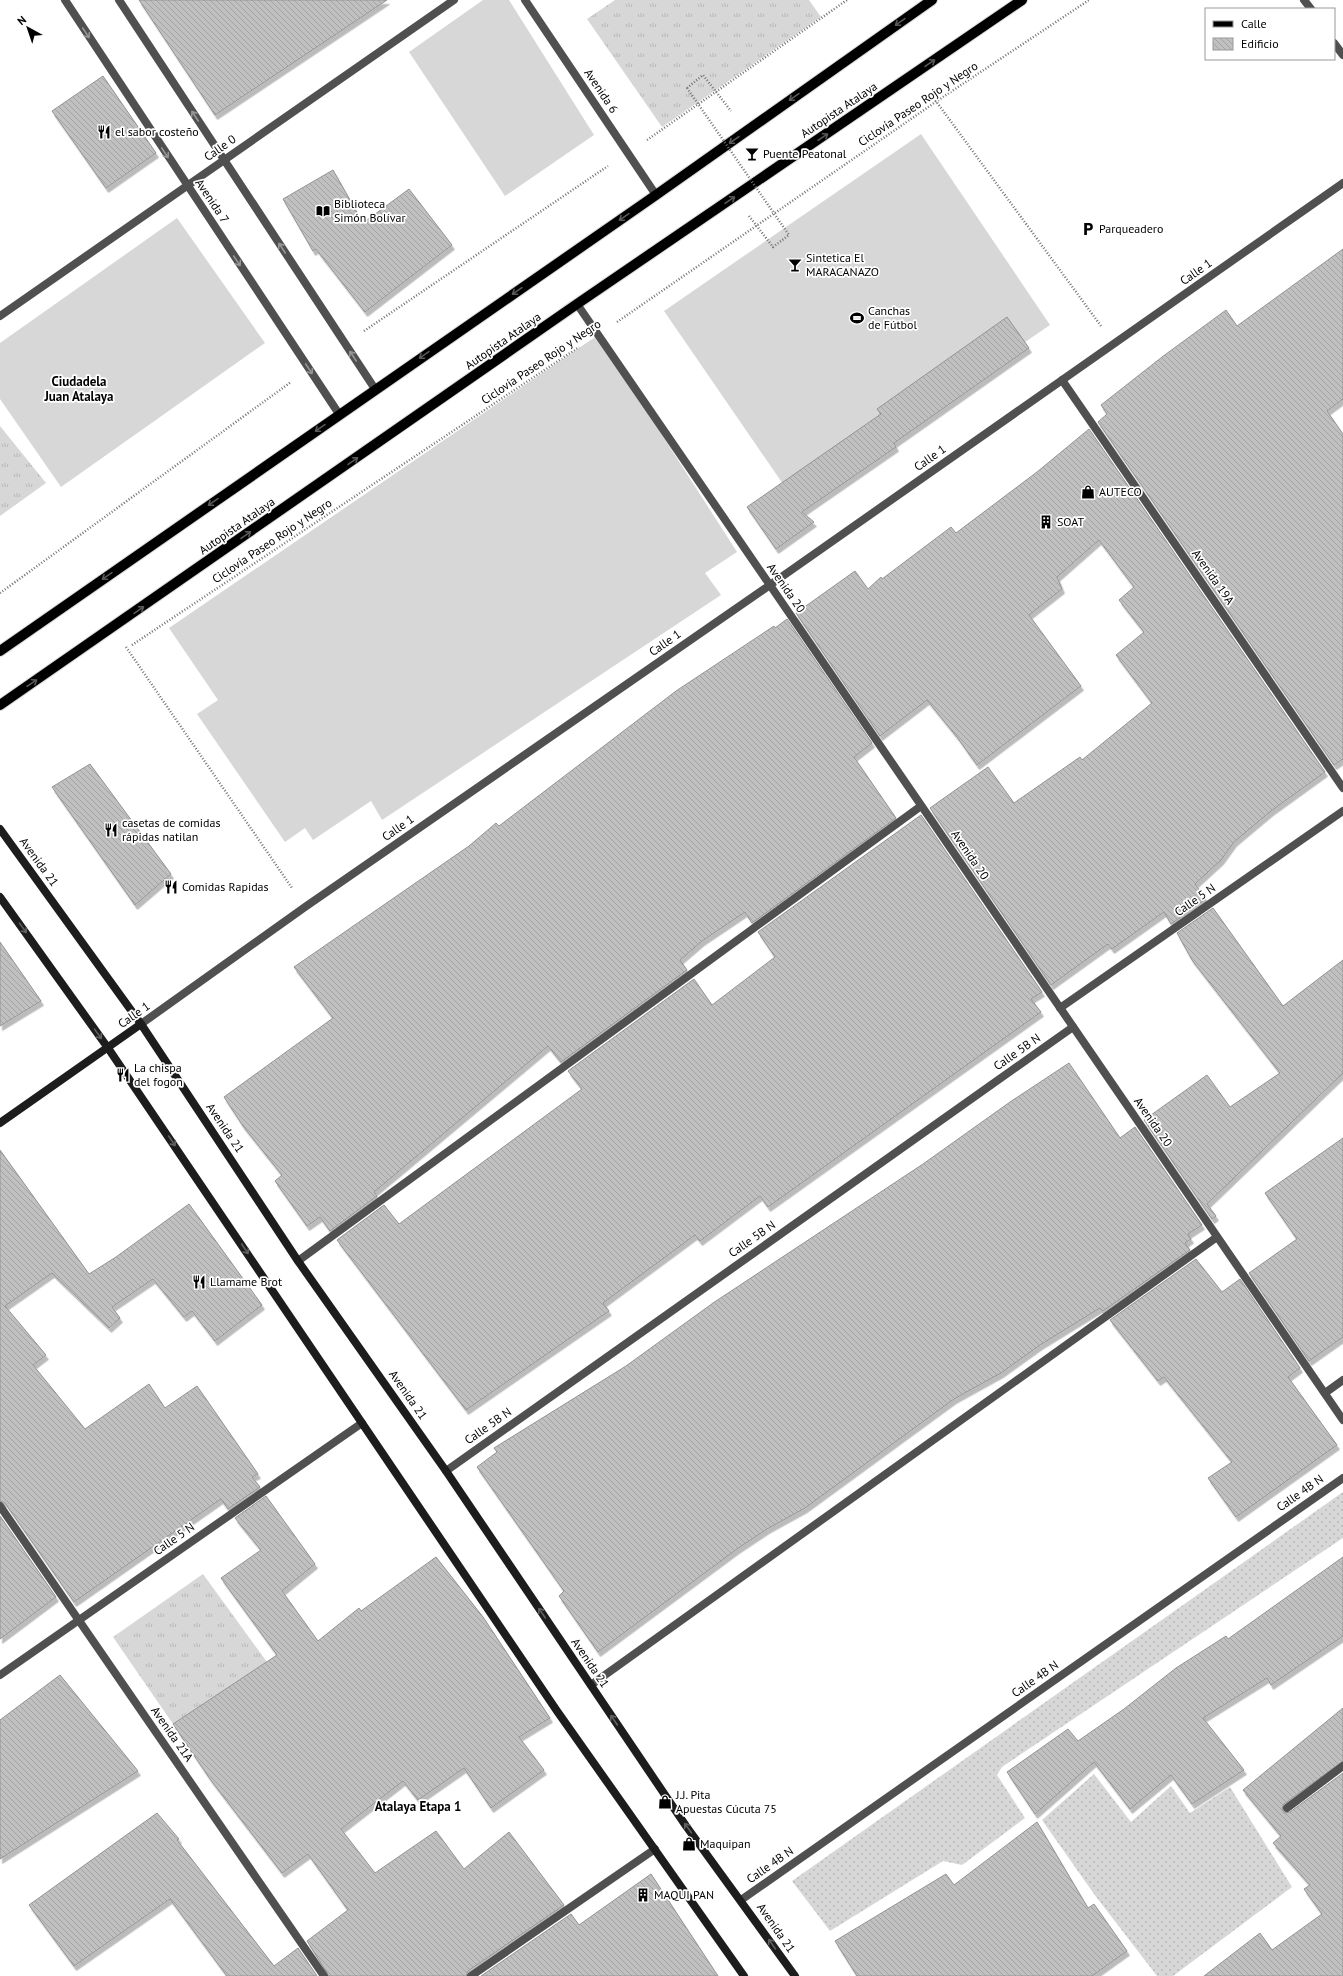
<svg xmlns="http://www.w3.org/2000/svg" width="1343" height="1976" font-family="'PT Sans',sans-serif">
<style>
.grass{fill:url(#grass-tufts)}
.garden{fill:url(#garden-dots)}
.pitch{fill:#d7d7d7}
.building{fill:url(#building-back-hatch);stroke:#949494;filter:url(#shadow)}
.lines{fill:none;stroke-linecap:round;stroke-linejoin:round}
.primary-casing{stroke:#dbdbdb;stroke-width:12}
.path{stroke:#727272;stroke-width:2.5;stroke-dasharray:1 2;stroke-linecap:butt}
.lane{stroke:#505050;stroke-width:8}
.street{stroke:#505050;stroke-width:8}
.secondary{stroke:#1d1d1d;stroke-width:8}
.primary{stroke:#000;stroke-width:10}
.path-bridge{stroke:#727272;stroke-width:2.5;stroke-dasharray:1 2;stroke-linecap:butt}
.oneway{stroke:#595959}
.oneway2{stroke:#969696}
.oneway3{stroke:#616161}
.labels{text-anchor:middle;stroke-width:3.5;stroke-linejoin:round;paint-order:stroke}
.street-label{font-size:12px;fill:#000;stroke:#fff}
.poi-label{font-size:12px;fill:#000;stroke:#fff;text-anchor:start}
.neighbourhood-label{font-size:13px;font-weight:bold;fill:#000;stroke:#fff}
</style>
<defs>
<pattern id="grass-tufts" width="24" height="20" patternUnits="userSpaceOnUse"><rect width="24" height="20" fill="#d7d7d7"/><path d="M3 7l-1-3M5 7V3M7 7l1-3M15 17l-1-3M17 17v-4M19 17l1-3" fill="none" stroke="#b7b7b7"/></pattern>
<pattern id="garden-dots" width="8" height="8" patternUnits="userSpaceOnUse"><rect width="8" height="8" fill="#d7d7d7"/><path d="M2 2h.1M6 6h.1" fill="none" stroke="#b7b7b7" stroke-width="1.8" stroke-linecap="round"/></pattern>
<pattern id="building-back-hatch" width="6" height="6" patternUnits="userSpaceOnUse"><rect width="6" height="6" fill="#c0c0c0"/><path d="M-1 5l2 2M0 0l6 6M5-1l2 2" fill="none" stroke="#a3a3a3"/></pattern>
<filter id="shadow"><feDropShadow dx="2.5" dy="4.5" stdDeviation="0" flood-color="#0004"/></filter>
</defs>
<rect width="100%" height="100%" fill="#fff"/>
<!-- grass -->
<g class="grass">
<path d="M615,0H809L821,17L662,127L587,19Z"/>
<path d="M0,426L46,483L0,516Z"/>
<path d="M203,1574L267,1662L173,1724L113,1637Z"/>
</g>
<!-- garden -->
<g class="garden">
<path d="M1343,1492V1538L1002,1767L997,1775L1025,1818L962,1865L943,1861L830,1931L792,1881Z"/>
<path d="M1094,1774L1131,1822L1171,1786L1190,1813L1230,1787L1292,1887L1173,1976H1157L1094,1894L1042,1820Z"/>
</g>
<!-- pitch -->
<g class="pitch">
<path d="M483,0H509L594,135L505,196L409,52Z"/>
<path d="M921,134L1050,325L794,500L664,311Z"/>
<path d="M177,218L265,343L61,487L0,399V343Z"/>
<path d="M598,335L737,552L705,573L721,595L382,820L371,801L313,840L305,828L285,842L197,714L218,700L169,628Z"/>
</g>
<!-- building -->
<g class="building">
<path d="M139,0H387L215,115Z"/>
<path d="M103,76L156,153L106,188L52,111Z"/>
<path d="M333,170L363,223L409,189L452,245L365,312L316,249L313,251L283,199Z"/>
<path d="M1343,249V399L1327,411L1343,434V759L1334,765L1098,422L1107,414L1101,405L1162,357L1226,310L1237,326Z"/>
<path d="M1007,317L1029,348L894,443L896,447L802,512L814,522L776,549L747,507L881,414L877,409Z"/>
<path d="M1089,429L1325,772L1271,811L1234,842L1221,860L1195,884L1206,899L1171,924L1164,912L1112,949L1108,944L1051,985L930,808L988,767L1014,803L1080,757L1082,760L1152,703L1116,655L1144,632L1119,600L1134,587L1099,540L1057,577L1062,589L1029,615L1081,686L977,765L957,737L927,700L880,736L796,613L855,571L868,589L881,577L882,579L951,527L956,533L1037,472Z"/>
<path d="M787,619L872,743L854,757L896,818L752,923L745,912L702,941L680,960L687,970L561,1062L548,1046L374,1192L377,1196L330,1231L320,1217L307,1226L275,1181L282,1175L243,1126L224,1097L333,1018L294,967L469,846L496,823L499,826L676,691L774,626L775,628Z"/>
<path d="M90,764L171,874L135,905L52,787Z"/>
<path d="M921,815L1042,992L1031,999L1041,1012L768,1207L760,1196L700,1241L695,1235L603,1303L609,1311L466,1410L337,1240L384,1205L399,1224L582,1089L568,1071L694,979L712,1005L775,957L758,932Z"/>
<path d="M1213,908L1283,1006L1343,960V1073L1207,1204L1216,1216L1212,1219L1144,1120L1207,1075L1230,1107L1280,1073L1192,960L1177,933Z"/>
<path d="M0,942L41,1001L0,1026Z"/>
<path d="M1069,1063L1120,1138L1135,1127L1202,1225L1188,1234L1191,1239L1185,1243L1190,1250L1103,1311L1100,1308L1040,1345L1001,1373L954,1399L805,1508L767,1529L737,1549L598,1652L559,1596L564,1591L477,1467L497,1452L494,1448L626,1366L713,1303L923,1164L1010,1102Z"/>
<path d="M1343,1138V1337L1309,1361L1249,1273L1297,1239L1265,1193Z"/>
<path d="M0,1150L89,1274L116,1257L189,1204L262,1305L215,1341L192,1311L184,1317L153,1279L112,1307L120,1318L109,1328L52,1273L5,1306L46,1355L33,1365L85,1429L149,1384L165,1408L197,1386L258,1474L252,1477L260,1487L228,1509L221,1499L74,1602L5,1503L0,1501Z"/>
<path d="M1196,1259L1222,1292L1240,1279L1300,1368L1288,1377L1337,1445L1236,1517L1208,1478L1232,1462L1164,1377L1158,1381L1110,1320Z"/>
<path d="M266,1496L315,1564L282,1591L318,1641L359,1608L361,1611L436,1557L483,1617L550,1718L519,1737L544,1770L491,1808L464,1768L418,1800L403,1781L341,1829L375,1873L436,1831L464,1869L509,1832L564,1905L468,1971L466,1976H329L307,1941L348,1910L308,1854L282,1873L210,1779L173,1724L277,1655L221,1578L261,1550L235,1518Z"/>
<path d="M0,1516L56,1597L0,1639Z"/>
<path d="M1343,1557V1636L1271,1685L1267,1678L1203,1718L1244,1770L1192,1804L1171,1775L1130,1809L1094,1762L1035,1814L1007,1772L1068,1729L1078,1741L1124,1709L1176,1668L1226,1636L1228,1639Z"/>
<path d="M60,1675L138,1771L0,1859V1720Z"/>
<path d="M1343,1708V1761L1284,1804L1282,1808L1284,1813L1290,1812L1343,1773V1976H1204L1260,1933L1272,1950L1322,1914L1304,1889L1310,1885L1273,1843L1281,1836L1243,1790Z"/>
<path d="M157,1813L179,1839L177,1840L274,1966L298,1948L317,1976H227L170,1899L74,1966L29,1905Z"/>
<path d="M1037,1822L1088,1908L1094,1904L1127,1951L1092,1976H857L835,1941L946,1874L954,1885Z"/>
<path d="M651,1874L718,1976H481L571,1914L579,1925Z"/>
</g>
<g class="lines">
<!-- primary casing -->
<g class="primary-casing">
<g id="primary">
<path d="M0,651L656,195L932,0"/>
<path d="M0,705L577,304L1022,0"/>
</g>
</g>
<!-- path -->
<g class="path">
<path d="M687,88L703,75L731,111"/>
<path d="M930,93L1101,326"/>
<path d="M647,140L847,0"/>
<path d="M749,216L773,247L789,235"/>
<path d="M617,322L937,101L1089,0"/>
<path d="M364,331L608,166"/>
<path d="M0,593L291,382"/>
<path d="M132,645L579,347"/>
<path d="M126,647L292,888"/>
</g>
<!-- lane -->
<path class="lane" d="M1287,1808L1343,1766"/>
<!-- street -->
<g class="street">
<path d="M65,0L339,414"/>
<path d="M119,0L375,389"/>
<path d="M525,0L656,195"/>
<path d="M1304,0L1311,9"/>
<path d="M1334,43L1343,55"/>
<path d="M577,304L1343,1420"/>
<path d="M0,316L454,0"/>
<path d="M1062,380L1343,788"/>
<path d="M1060,1008L1343,811"/>
<path d="M141,1024L305,907L770,585L1343,183"/>
<path d="M298,1261L921,806"/>
<path d="M1325,1393L1343,1380"/>
<path d="M446,1471L1073,1027"/>
<path d="M0,1506L324,1976"/>
<path d="M0,1675L362,1423"/>
<path d="M591,1685L1217,1237"/>
<path d="M741,1900L1343,1478"/>
<path d="M471,1976L655,1849"/>
</g>
<!-- secondary -->
<g class="secondary">
<path d="M0,829L141,1024L298,1261L446,1471L686,1826L795,1976"/>
<path d="M0,897L108,1048L557,1711L744,1976"/>
<path d="M0,1123L141,1024"/>
</g>
<!-- primary -->
<use href="#primary" class="primary"/>
<!-- path-bridge -->
<path class="path-bridge" d="M687,88L789,235"/>
</g>
<!-- one-way arrows -->
<defs><path id="oneway-shaft" d="M-6 0H5M1.5-3L5.5 0L1.5 3" fill="none" stroke-width="1.6" stroke-linecap="round" stroke-linejoin="round"/></defs>
<g class="oneway">
<use href="#oneway-shaft" transform="translate(900 22) rotate(145)"/>
<use href="#oneway-shaft" transform="translate(930 63) rotate(-34)"/>
<use href="#oneway-shaft" transform="translate(794 97) rotate(145)"/>
<use href="#oneway-shaft" transform="translate(823 137) rotate(-34)"/>
<use href="#oneway-shaft" transform="translate(734 140) rotate(145)"/>
<use href="#oneway-shaft" transform="translate(730 200) rotate(-34)"/>
<use href="#oneway-shaft" transform="translate(624 217) rotate(145)"/>
<use href="#oneway-shaft" transform="translate(517 291) rotate(145)"/>
<use href="#oneway-shaft" transform="translate(424 355) rotate(145)"/>
<use href="#oneway-shaft" transform="translate(320 428) rotate(145)"/>
<use href="#oneway-shaft" transform="translate(353 461) rotate(-35)"/>
<use href="#oneway-shaft" transform="translate(213 502) rotate(145)"/>
<use href="#oneway-shaft" transform="translate(246 535) rotate(-35)"/>
<use href="#oneway-shaft" transform="translate(107 576) rotate(145)"/>
<use href="#oneway-shaft" transform="translate(139 610) rotate(-35)"/>
<use href="#oneway-shaft" transform="translate(32 683) rotate(-34)"/>
</g>
<g class="oneway2">
<use href="#oneway-shaft" transform="translate(86 33) rotate(57)"/>
<use href="#oneway-shaft" transform="translate(195 116) rotate(-123)"/>
<use href="#oneway-shaft" transform="translate(165 153) rotate(57)"/>
<use href="#oneway-shaft" transform="translate(282 248) rotate(-123)"/>
<use href="#oneway-shaft" transform="translate(237 261) rotate(56)"/>
<use href="#oneway-shaft" transform="translate(353 356) rotate(-123)"/>
<use href="#oneway-shaft" transform="translate(309 369) rotate(56)"/>
</g>
<g class="oneway3">
<use href="#oneway-shaft" transform="translate(23 928) rotate(54)"/>
<use href="#oneway-shaft" transform="translate(98 1034) rotate(54)"/>
<use href="#oneway-shaft" transform="translate(172 1141) rotate(56)"/>
<use href="#oneway-shaft" transform="translate(245 1249) rotate(56)"/>
<use href="#oneway-shaft" transform="translate(542 1613) rotate(-124)"/>
<use href="#oneway-shaft" transform="translate(614 1720) rotate(-124)"/>
<use href="#oneway-shaft" transform="translate(688 1828) rotate(-126)"/>
<use href="#oneway-shaft" transform="translate(772 1944) rotate(-125)"/>
</g>
<!-- icons -->
<defs>
<g id="restaurant-bare" transform="scale(1.08)"><path d="M-5-6h1v4h1v-4h1v4h1v-4h1v5L-1.5 .5V6h-2V.5L-5-1ZM5-6V6H3V1.5H1.5Q1.5-4 5-6Z" fill="#000" stroke="#fff" stroke-width="2.5" paint-order="stroke"/></g>
<g id="bar-bare" transform="scale(1.08)"><path d="M-6-5H6L.8 .8V4.5H3.5V6h-7V4.5H-.8V.8Z" fill="#000" stroke="#fff" stroke-width="2.5" paint-order="stroke"/></g>
<g id="library-bare" transform="scale(1.08)"><path d="M-6-4Q-3-5.5-.7-3.5V5Q-3 3-6 4ZM6-4Q3-5.5 .7-3.5V5Q3 3 6 4Z" fill="#000" stroke="#fff" stroke-width="2.5" paint-order="stroke"/></g>
<g id="parking-bare" transform="scale(1.08)"><path d="M-3.5-5.5H1a3.5 3.5 0 0 1 0 7H-1V5.5H-3.5ZM-1-3.4V-.6H.8a1.4 1.4 0 0 0 0-2.8Z" fill="#000" stroke="#fff" stroke-width="2.5" paint-order="stroke"/></g>
<g id="stadium-bare" transform="scale(1.08)"><path d="M0-5a6.5 5 0 1 0 0 10a6.5 5 0 1 0 0-10ZM-3.5-1.8h7v3.6h-7Z" fill="#000" stroke="#fff" stroke-width="2.5" paint-order="stroke"/></g>
<g id="shop-bare" transform="scale(1.08)"><path d="M-5-2.5h2.3a2.7 3.5 0 0 1 5.4 0H5L5.5 6h-11ZM-1.5-2.5h3a1.5 2.3 0 0 0-3 0Z" fill="#000" stroke="#fff" stroke-width="2.5" paint-order="stroke"/></g>
<g id="building-bare" transform="scale(1.08)"><path d="M-4-6H4V6H1V3H-1V6H-4ZM-2.5-4.3h1.7v1.8h-1.7ZM.8-4.3h1.7v1.8H.8ZM-2.5-1h1.7V.8h-1.7ZM.8-1h1.7V.8H.8Z" fill="#000" stroke="#fff" stroke-width="2.5" paint-order="stroke"/></g>
</defs>
<g fill-rule="evenodd">
<use href="#restaurant-bare" x="104" y="132"/>
<use href="#bar-bare" x="752" y="154"/>
<use href="#library-bare" x="323" y="211"/>
<use href="#parking-bare" x="1088" y="229"/>
<use href="#bar-bare" x="795" y="265"/>
<use href="#stadium-bare" x="857" y="318"/>
<use href="#shop-bare" x="1088" y="492"/>
<use href="#building-bare" x="1046" y="522"/>
<use href="#restaurant-bare" x="111" y="830"/>
<use href="#restaurant-bare" x="171" y="887"/>
<use href="#restaurant-bare" x="123" y="1075"/>
<use href="#restaurant-bare" x="199" y="1282"/>
<use href="#shop-bare" x="665" y="1802"/>
<use href="#shop-bare" x="689" y="1844"/>
<use href="#building-bare" x="643" y="1895"/>
</g>
<g class="labels">
<!-- street labels -->
<g class="street-label">
<text transform="translate(601 91) rotate(56)" y="4">Avenida 6</text>
<text transform="translate(918 104) rotate(-34)" y="4">Ciclovía Paseo Rojo y Negro</text>
<text transform="translate(839 110) rotate(-34)" y="4">Autopista Atalaya</text>
<text transform="translate(220 148) rotate(-35)" y="4">Calle 0</text>
<text transform="translate(212 201) rotate(56)" y="4">Avenida 7</text>
<text transform="translate(1196 272) rotate(-35)" y="4">Calle 1</text>
<text transform="translate(503 341) rotate(-35)" y="4">Autopista Atalaya</text>
<text transform="translate(541 362) rotate(-34)" y="4">Ciclovía Paseo Rojo y Negro</text>
<text transform="translate(930 458) rotate(-35)" y="4">Calle 1</text>
<text transform="translate(237 526) rotate(-35)" y="4">Autopista Atalaya</text>
<text transform="translate(272 541) rotate(-34)" y="4">Ciclovía Paseo Rojo y Negro</text>
<text transform="translate(1213 577) rotate(55)" y="4">Avenida 19A</text>
<text transform="translate(786 588) rotate(55)" y="4">Avenida 20</text>
<text transform="translate(665 643) rotate(-35)" y="4">Calle 1</text>
<text transform="translate(398 828) rotate(-35)" y="4">Calle 1</text>
<text transform="translate(970 855) rotate(56)" y="4">Avenida 20</text>
<text transform="translate(39 862) rotate(54)" y="4">Avenida 21</text>
<text transform="translate(1195 900) rotate(-35)" y="4">Calle 5 N</text>
<text transform="translate(134 1015) rotate(-35)" y="4">Calle 1</text>
<text transform="translate(1017 1052) rotate(-35)" y="4">Calle 5B N</text>
<text transform="translate(1153 1122) rotate(55)" y="4">Avenida 20</text>
<text transform="translate(225 1128) rotate(56)" y="4">Avenida 21</text>
<text transform="translate(752 1239) rotate(-35)" y="4">Calle 5B N</text>
<text transform="translate(408 1395) rotate(55)" y="4">Avenida 21</text>
<text transform="translate(488 1426) rotate(-35)" y="4">Calle 5B N</text>
<text transform="translate(1300 1493) rotate(-35)" y="4">Calle 4B N</text>
<text transform="translate(174 1539) rotate(-35)" y="4">Calle 5 N</text>
<text transform="translate(590 1663) rotate(56)" y="4">Avenida 21</text>
<text transform="translate(1035 1679) rotate(-35)" y="4">Calle 4B N</text>
<text transform="translate(172 1734) rotate(55)" y="4">Avenida 21A</text>
<text transform="translate(770 1865) rotate(-35)" y="4">Calle 4B N</text>
<text transform="translate(776 1928) rotate(55)" y="4">Avenida 21</text>
</g>
<!-- poi labels -->
<g class="poi-label">
<text x="115" y="136">el sabor costeño</text>
<text x="763" y="158">Puente Peatonal</text>
<text x="334" y="208">Biblioteca<tspan x="334" dy="14">Simón Bolívar</tspan></text>
<text x="1099" y="233">Parqueadero</text>
<text x="806" y="262">Sintetica El<tspan x="806" dy="14">MARACANAZO</tspan></text>
<text x="868" y="315">Canchas<tspan x="868" dy="14">de Fútbol</tspan></text>
<text x="1099" y="496">AUTECO</text>
<text x="1057" y="526">SOAT</text>
<text x="122" y="827">casetas de comidas<tspan x="122" dy="14">rápidas natilan</tspan></text>
<text x="182" y="891">Comidas Rapidas</text>
<text x="134" y="1072">La chispa<tspan x="134" dy="14">del fogon</tspan></text>
<text x="210" y="1286">Llamame Brot</text>
<text x="676" y="1799">J.J. Pita<tspan x="676" dy="14">Apuestas Cúcuta 75</tspan></text>
<text x="700" y="1848">Maquipan</text>
<text x="654" y="1899">MAQUI PAN</text>
</g>
<!-- neighbourhood labels -->
<g class="neighbourhood-label">
<text x="79" y="386">Ciudadela<tspan x="79" dy="15">Juan Atalaya</tspan></text>
<text x="418" y="1811">Atalaya Etapa 1</text>
</g>
</g>
<!-- legend -->
<rect x="1205" y="8" width="130" height="52" fill="#ffffff" stroke="#999999"/>
<rect x="1213" y="21" width="20" height="6" fill="#000000" stroke="#999999"/>
<text x="1241" y="28" font-size="12" fill="#000000">Calle</text>
<rect x="1213" y="38" width="20" height="12" fill="url(#building-back-hatch)" stroke="#999999"/>
<text x="1241" y="48" font-size="12" fill="#000000">Edificio</text>
<!-- north arrow -->
<g transform="translate(28 28) rotate(320)" stroke="#ffffff" stroke-width="3" paint-order="stroke">
<path d="M0-3L7 15L0 10L-7 15Z" fill="#000000"/>
<text y="-6" font-size="11" font-weight="bold" text-anchor="middle" fill="#000000">N</text>
</g>
</svg>
